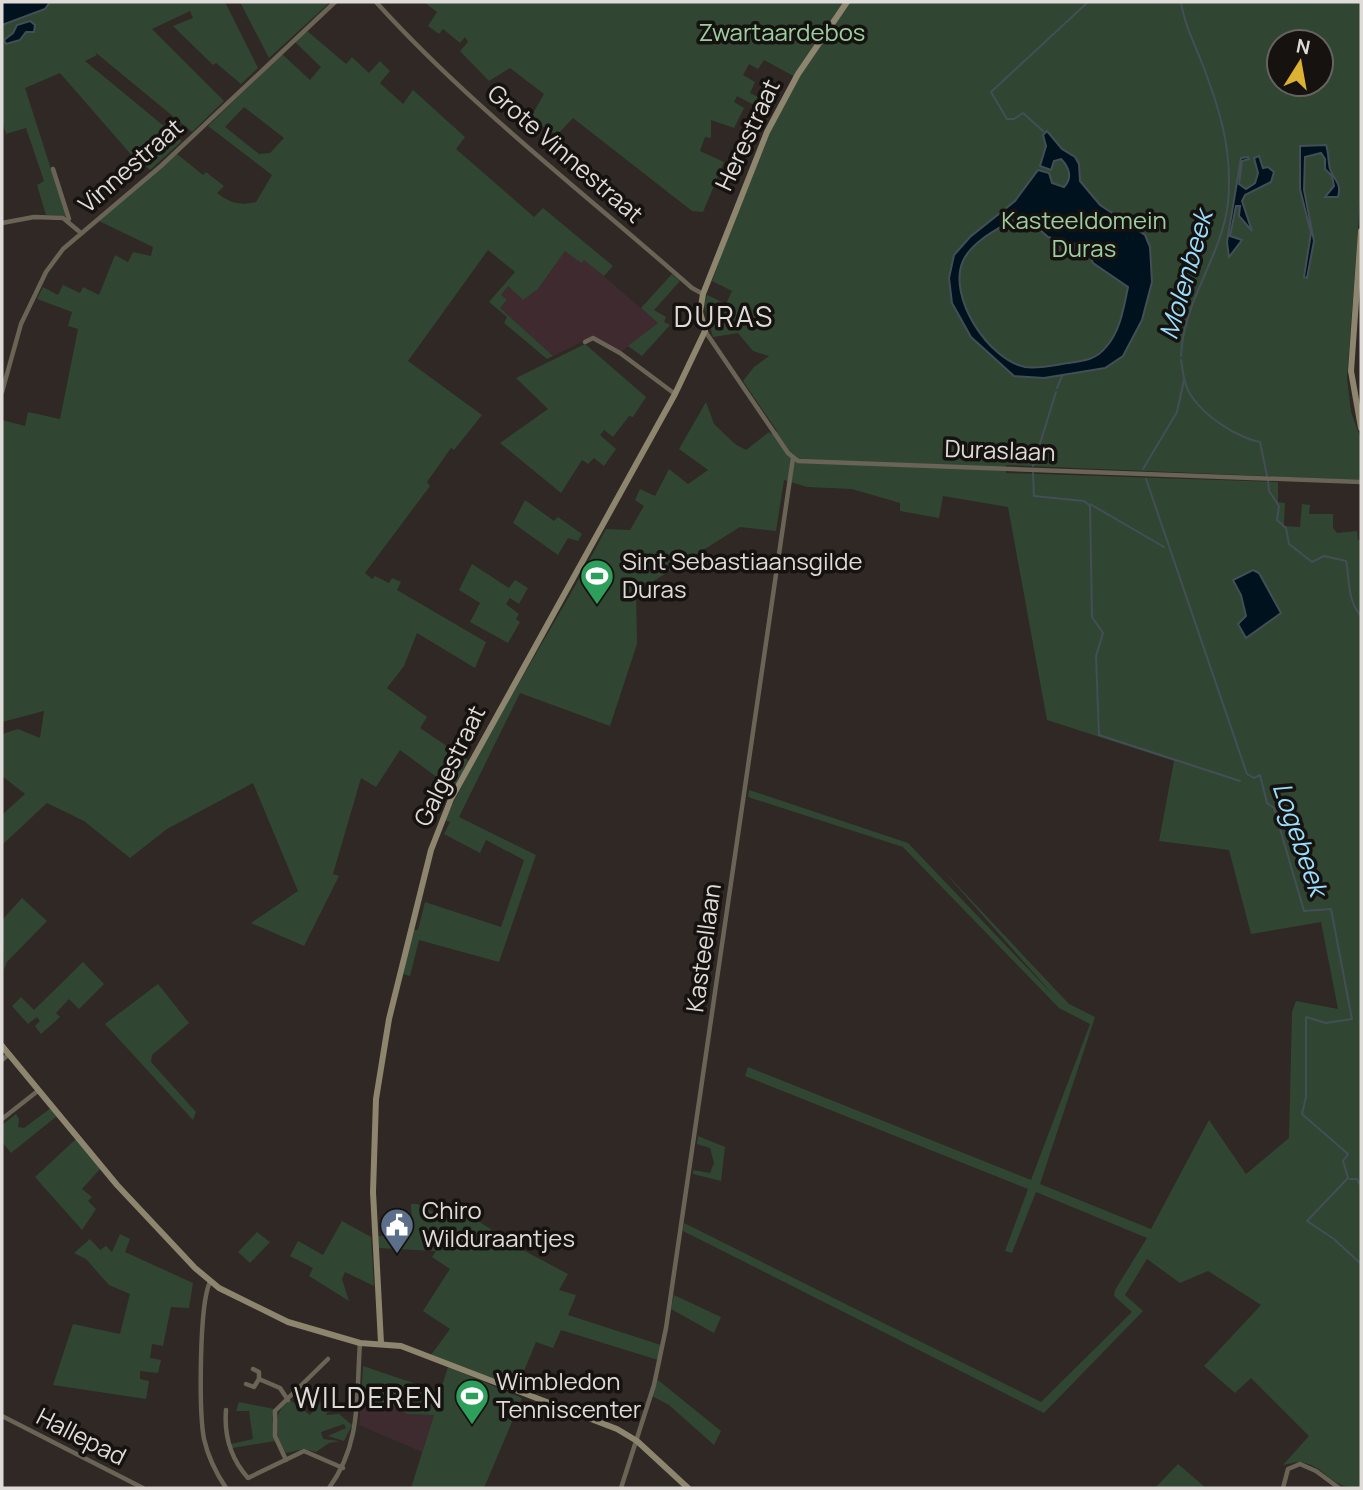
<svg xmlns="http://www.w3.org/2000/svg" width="1363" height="1490" font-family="Manrope,sans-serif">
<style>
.commercial{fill:#3f2b2f}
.industrial{fill:#3e2b30}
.green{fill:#304633;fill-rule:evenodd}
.water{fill:#00121e;stroke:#434e56;stroke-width:2;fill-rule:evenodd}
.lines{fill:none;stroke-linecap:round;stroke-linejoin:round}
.stream{stroke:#434e56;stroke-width:2}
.street{stroke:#696456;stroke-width:4.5}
.secondary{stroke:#8d856e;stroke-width:6}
.labels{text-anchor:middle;stroke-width:7;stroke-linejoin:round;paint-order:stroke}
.park-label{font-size:24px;fill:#9ccea2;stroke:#151210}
.street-label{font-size:24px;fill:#dfdbd8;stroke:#151210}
.poi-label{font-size:24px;fill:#dfdbd8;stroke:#151210;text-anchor:start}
.water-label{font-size:26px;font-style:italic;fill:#9adefe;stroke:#151210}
.quarter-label{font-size:28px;letter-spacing:2px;fill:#dfdbd8;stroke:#151210}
</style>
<rect width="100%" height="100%" fill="#2f2824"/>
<!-- commercial -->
<path class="commercial" d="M565,251L580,262L584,259L658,323L621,352L594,336L553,356L500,308L507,301L501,295L508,286L523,300L538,289Z"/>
<!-- industrial -->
<path class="industrial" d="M361,1401L404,1406L406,1414L434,1415L422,1452L359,1425Z"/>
<!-- green -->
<g class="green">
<path d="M2,2H225L258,68L241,84L216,63L213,65L173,26L193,18L190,11L152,29L224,101L192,132L95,52L97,55L85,61L182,141L150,170L144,164L141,166L60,73L25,88L66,216L46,215L37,185L44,181L26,128L6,134L2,121Z"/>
<path d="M240,2H327L328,4L269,58Z"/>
<path d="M424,2H1361V188L1347,378L1351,412L1361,439V480L1006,465V473L1278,482V502L1285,503L1284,526L1300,527L1302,504L1310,505L1309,514H1333V528L1337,533L1357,531L1358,540H1361V1488C1326,1488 1328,1466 1300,1462C1294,1462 1289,1464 1283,1465L1309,1436L1251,1378L1235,1393L1204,1366L1261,1305L1208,1271L1180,1283L1147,1259L1125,1295L1143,1311L1044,1413L683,1231L684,1223L1041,1402L1132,1312L1114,1296L1115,1290L1147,1238L1036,1192L1012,1253L1005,1251L1028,1189L745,1076L748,1067L1031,1180L1090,1024L1059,1008L903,847L748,797L749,790L908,843L1055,997L940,867L1069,1004L1095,1017L1040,1184L1151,1229L1209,1120L1246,1174L1289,1138L1292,1012L1296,1001L1338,1009L1321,922L1251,934L1229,850L1159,841L1174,761L1047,720L1008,507L943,496L939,518L900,511V503L852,489L807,487L784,480L776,531L740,527L636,592L637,644L610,726L520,693L459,817L536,855L499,962L419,940L410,976L403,974L414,930H418L425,902L501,927L524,860L486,840L480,853L444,834L450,822L445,820C493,719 555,627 606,529L630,530L644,506L635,500L640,489L655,496L669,469L688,484L708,470L679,449L706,402L714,424L735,444L746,450L769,432L771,434L777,431L743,381L754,367L769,356L753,351L738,333L713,337L704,305L707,295L726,304L732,291L712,281L764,141L797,78L764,60L758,69L749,64L743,75L755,82L750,93L758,97L754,105L737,96L734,102L744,108L734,128L711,120V138L705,137L700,151L724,162L703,212L692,211L573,118L557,135L530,119L544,94L510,68L489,81L460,51L468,42L465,37L460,43L443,29L439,34L428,26L437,12ZM1279,42H1321V84H1279ZM1253,570L1246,638L1238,624L1246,616L1241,595L1233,580Z"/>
<path d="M306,30L346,64L352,57L369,73L380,61L390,71L380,83L403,104L413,90L465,137L456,149L534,217L543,208L613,266L604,276L584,260L581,263L565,251L538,289L523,300L508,286L501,295L507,300L500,308L553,356L547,359L504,323L507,317L489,302L515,272L488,250L408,361L482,415L454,450L451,448L427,482L430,486L365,573L372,579L375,576L389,583L392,578L401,582L397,590L486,642L475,668L417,633L404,666L387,688L427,717L420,728L469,761L453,789L400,750L376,787L361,778L333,874L339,876L304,946L251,923L298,891L253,783L167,829L130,858L84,821L47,803L2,845V815L25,794L2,776V734L18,729L40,738L44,711L2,722V420L25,426L28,412L60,419L78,329L68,326L72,312L37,299L43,287L58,295L63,285L80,293L83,287L99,295L115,255L128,262L133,252L151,256L153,247L99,221L177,154L203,175L206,172L224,186L217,193C230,203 240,206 256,202L272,175L208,126L282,54L310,80L321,67L295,42ZM244,107L284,138L270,153L259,154L225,127Z"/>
<path d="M672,274L680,281L654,310L666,317L664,322L670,325L642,356L628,346L658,323L641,308Z"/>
<path d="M585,344L646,397L633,417L629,416L613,437L604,430L600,435L616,449L604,466L594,458L588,464L582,460L561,493L500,443L548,409L516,378Z"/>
<path d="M525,500L554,521L558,517L582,534L578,541L568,538L558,555L513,523Z"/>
<path d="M472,564L509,588L515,580L528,588L519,604L510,598L506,604L519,614L516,619L520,622L508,643L470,622L480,603L459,590Z"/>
<path d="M22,898L47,921L7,962L4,970L2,920Z"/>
<path d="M83,962L104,984L79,1009L69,999L56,1013L60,1017L41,1034L35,1026L40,1021L37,1017L28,1024L12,1006L21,997L34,1010Z"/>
<path d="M158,984L189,1023L152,1055L151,1062L196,1112L193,1120L105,1024Z"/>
<path d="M51,1108L57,1116L11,1153L2,1142V1125L16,1114L19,1119L18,1127L24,1128Z"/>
<path d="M698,1136L725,1147L721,1181L693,1174V1170L710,1173L714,1163L710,1148L697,1144Z"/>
<path d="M76,1139L100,1169L82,1189L92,1197L88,1201L96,1209L82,1230L35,1177Z"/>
<path d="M411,1204H417L453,1221L461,1210L523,1250L568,1274L559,1290L576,1295L568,1315L661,1345L658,1360L561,1330L553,1348L536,1342L516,1390L431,1355L450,1329L423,1311L450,1269L432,1257L436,1251L377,1248V1236L412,1235Z"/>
<path d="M342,1221L371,1237L374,1286L345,1272L342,1279L349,1301L309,1276L313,1268L290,1256L298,1241L323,1255Z"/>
<path d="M257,1232L270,1242L250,1263L238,1252Z"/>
<path d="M120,1234L130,1239L125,1252L193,1283L189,1308L171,1307L163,1346L152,1344L150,1358L161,1360L158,1373L140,1371V1379L149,1381L146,1399L53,1385L73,1324L120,1334L130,1294L109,1285L86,1259L74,1253L90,1239L100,1250L106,1246L112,1252Z"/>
<path d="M674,1295L721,1317L714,1333L671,1309Z"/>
<path d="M363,1366L440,1392L448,1367L522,1398L484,1488H411L434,1415L406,1414L404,1406L361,1401Z"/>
<path d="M658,1380L721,1431L714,1445L669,1405L652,1396Z"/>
<path d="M336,1383L338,1390L326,1415L339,1414L352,1425L344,1441L328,1436L346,1428L344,1424L321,1432L323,1439L339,1441L329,1443L316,1452L304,1449L286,1453C274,1434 271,1414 290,1400L310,1415Z"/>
<path d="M239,1402L274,1409L272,1419L275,1441L232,1448L231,1444L253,1439L249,1411H236Z"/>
<path d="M1178,1464L1206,1488H1155Z"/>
</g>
<!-- water -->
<g class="water">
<path d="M2,2H50L45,9L2,25Z"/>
<path d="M30,21L35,25L34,32H26L20,40L6,44L4,40L13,33L17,25Z"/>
<path d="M1047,131L1062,149L1075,157L1079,164L1080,181L1100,205L1145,235L1150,247L1152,282L1142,320L1123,356L1105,368L1044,378L1014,376L971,337L952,303L949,278L954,255L970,237L1015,201L1038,170L1049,173L1052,183L1064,187C1073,178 1069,167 1061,159L1054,161L1051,170L1040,166L1046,146L1043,135ZM1016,218H1027L1048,237L1079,245L1089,253L1093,263L1128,287C1124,307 1120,332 1106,347C1096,360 1083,361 1068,363C1055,365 1039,369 1025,367C989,360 947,297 963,261C972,241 998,229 1016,218Z"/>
<path d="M1326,145C1329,153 1328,162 1330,169C1334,181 1342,182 1338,197H1325L1334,186L1332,176L1325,169V159L1321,153L1305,157L1304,190L1314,241L1307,278L1304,277L1311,233L1300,189V146Z"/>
<path d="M1259,156L1263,168L1268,167L1274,172L1271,182L1245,195L1242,201L1252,231L1239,216L1240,206H1236L1230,236L1242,240L1229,257L1227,242L1241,158L1248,157L1249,159L1242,161L1239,184L1246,189L1255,183L1258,173L1254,158Z"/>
<path d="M1253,570L1259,573L1281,613L1246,638L1238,624L1246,616L1241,595L1233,580Z"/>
</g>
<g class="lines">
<!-- stream -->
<g class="stream">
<path d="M1181,2C1184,23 1194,43 1202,63C1220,110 1233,151 1228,203C1222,256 1183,301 1181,356"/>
<path d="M1043,131L1023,113L1014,119H1007L991,92L1088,2"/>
<path d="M1181,360C1183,372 1184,386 1192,397C1206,417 1236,437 1260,442L1267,476"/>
<path d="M1057,388L1062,376"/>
<path d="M1033,466L1056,392"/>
<path d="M1143,469L1177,412L1184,380"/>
<path d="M1033,473L1034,496L1084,501L1090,506L1092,617L1103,633L1096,656L1099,735L1240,781"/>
<path d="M1146,479L1247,774L1254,778L1260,775L1267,803L1274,808L1304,911L1331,909L1352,1019L1326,1023L1306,1017V1097L1302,1114L1348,1154L1343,1161L1348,1178L1307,1221L1334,1239L1361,1264"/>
<path d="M1268,481L1269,491L1279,506L1277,520L1286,528L1289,544L1312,562L1324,556L1346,561C1350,581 1347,600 1361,616"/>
<path d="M1090,504L1164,547"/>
<path d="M1350,1179H1357L1361,1186"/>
</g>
<!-- street -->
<g class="street">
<path d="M376,2C471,107 586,194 692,288L703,294"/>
<path d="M53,169L69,219"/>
<path d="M2,223L34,217L63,218L81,233"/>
<path d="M705,331L788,453L798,461L1361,482"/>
<path d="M585,342L593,338L620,353L675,394"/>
<path d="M2,392L21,324L46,272L63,249L161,166L335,2"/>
<path d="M2,1060L8,1055"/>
<path d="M2,1119L39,1090"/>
<path d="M210,1282C199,1305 199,1412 204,1439C208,1457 216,1473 226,1488"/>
<path d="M259,1379L280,1388L288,1400"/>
<path d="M246,1384L254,1387L259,1379V1372L253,1369"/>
<path d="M226,1410C224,1435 231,1459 248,1478L304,1451L343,1468"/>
<path d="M2,1416L143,1488"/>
<path d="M286,1460L275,1436V1411L328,1359"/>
<path d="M329,1488C362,1443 356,1396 360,1343"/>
<path d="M621,1488L654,1385L666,1328L793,458"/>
<path d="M1283,1488L1288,1469L1300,1464L1316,1471L1339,1488"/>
</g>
<!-- secondary -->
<g class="secondary">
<path d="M1361,231L1351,371L1361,428"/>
<path d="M2,1046L117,1185L195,1268L219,1288L288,1322L360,1343L401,1346L617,1429L637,1441L688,1488"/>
<path d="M381,1343L373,1192L376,1099L389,1019L431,850L451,799L675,394L705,331L700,312L703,294L767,132L798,74L847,2"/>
</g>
</g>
<!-- icons -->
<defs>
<g id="stadium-pin" transform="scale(1.75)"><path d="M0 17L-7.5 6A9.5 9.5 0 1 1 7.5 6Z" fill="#2e9e5b" stroke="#151210"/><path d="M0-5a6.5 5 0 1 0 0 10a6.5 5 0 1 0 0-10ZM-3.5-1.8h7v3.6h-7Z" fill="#fff"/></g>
<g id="civic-pin" transform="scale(1.75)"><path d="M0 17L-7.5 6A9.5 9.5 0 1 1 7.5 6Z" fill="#5c6f8a" stroke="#151210"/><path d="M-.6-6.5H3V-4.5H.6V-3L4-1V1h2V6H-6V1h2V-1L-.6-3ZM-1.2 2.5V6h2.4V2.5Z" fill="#fff"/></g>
</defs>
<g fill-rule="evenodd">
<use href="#stadium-pin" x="597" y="576"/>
<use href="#civic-pin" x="397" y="1225"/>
<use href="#stadium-pin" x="472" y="1396"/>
</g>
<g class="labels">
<!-- park labels -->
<g class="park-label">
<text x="782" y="41">Zwartaardebos</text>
<text x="1084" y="229">Kasteeldomein<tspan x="1084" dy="28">Duras</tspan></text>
</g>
<!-- street labels -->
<g class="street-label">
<text transform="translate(748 135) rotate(-65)" y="8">Herestraat</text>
<text transform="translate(565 154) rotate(41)" y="8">Grote Vinnestraat</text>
<text transform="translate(131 166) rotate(-41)" y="8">Vinnestraat</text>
<text transform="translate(1000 451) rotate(2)" y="8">Duraslaan</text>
<text transform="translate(450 766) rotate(-64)" y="8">Galgestraat</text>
<text transform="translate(704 948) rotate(-82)" y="8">Kasteellaan</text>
<text transform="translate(81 1437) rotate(27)" y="8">Hallepad</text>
</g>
<!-- poi labels -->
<g class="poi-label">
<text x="622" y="570">Sint Sebastiaansgilde<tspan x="622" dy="28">Duras</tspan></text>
<text x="422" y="1219">Chiro<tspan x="422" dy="28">Wilduraantjes</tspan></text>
<text x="496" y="1390">Wimbledon<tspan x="496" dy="28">Tenniscenter</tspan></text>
</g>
<!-- water labels -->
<g class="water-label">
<text transform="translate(1186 275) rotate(-74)" y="9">Molenbeek</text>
<text transform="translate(1300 839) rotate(71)" y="9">Logebeek</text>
</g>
<!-- quarter labels -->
<g class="quarter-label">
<text x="724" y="327">DURAS</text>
<text x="369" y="1408">WILDEREN</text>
</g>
</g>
<!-- border -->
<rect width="1363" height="1490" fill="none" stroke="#dfdbd8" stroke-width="7"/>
<!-- north arrow -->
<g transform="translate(1300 63) rotate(11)"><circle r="33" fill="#151210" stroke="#666260" stroke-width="2"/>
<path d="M0-5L12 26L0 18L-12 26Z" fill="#ddb233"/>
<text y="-10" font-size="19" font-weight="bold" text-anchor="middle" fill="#dfdbd8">N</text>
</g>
</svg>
